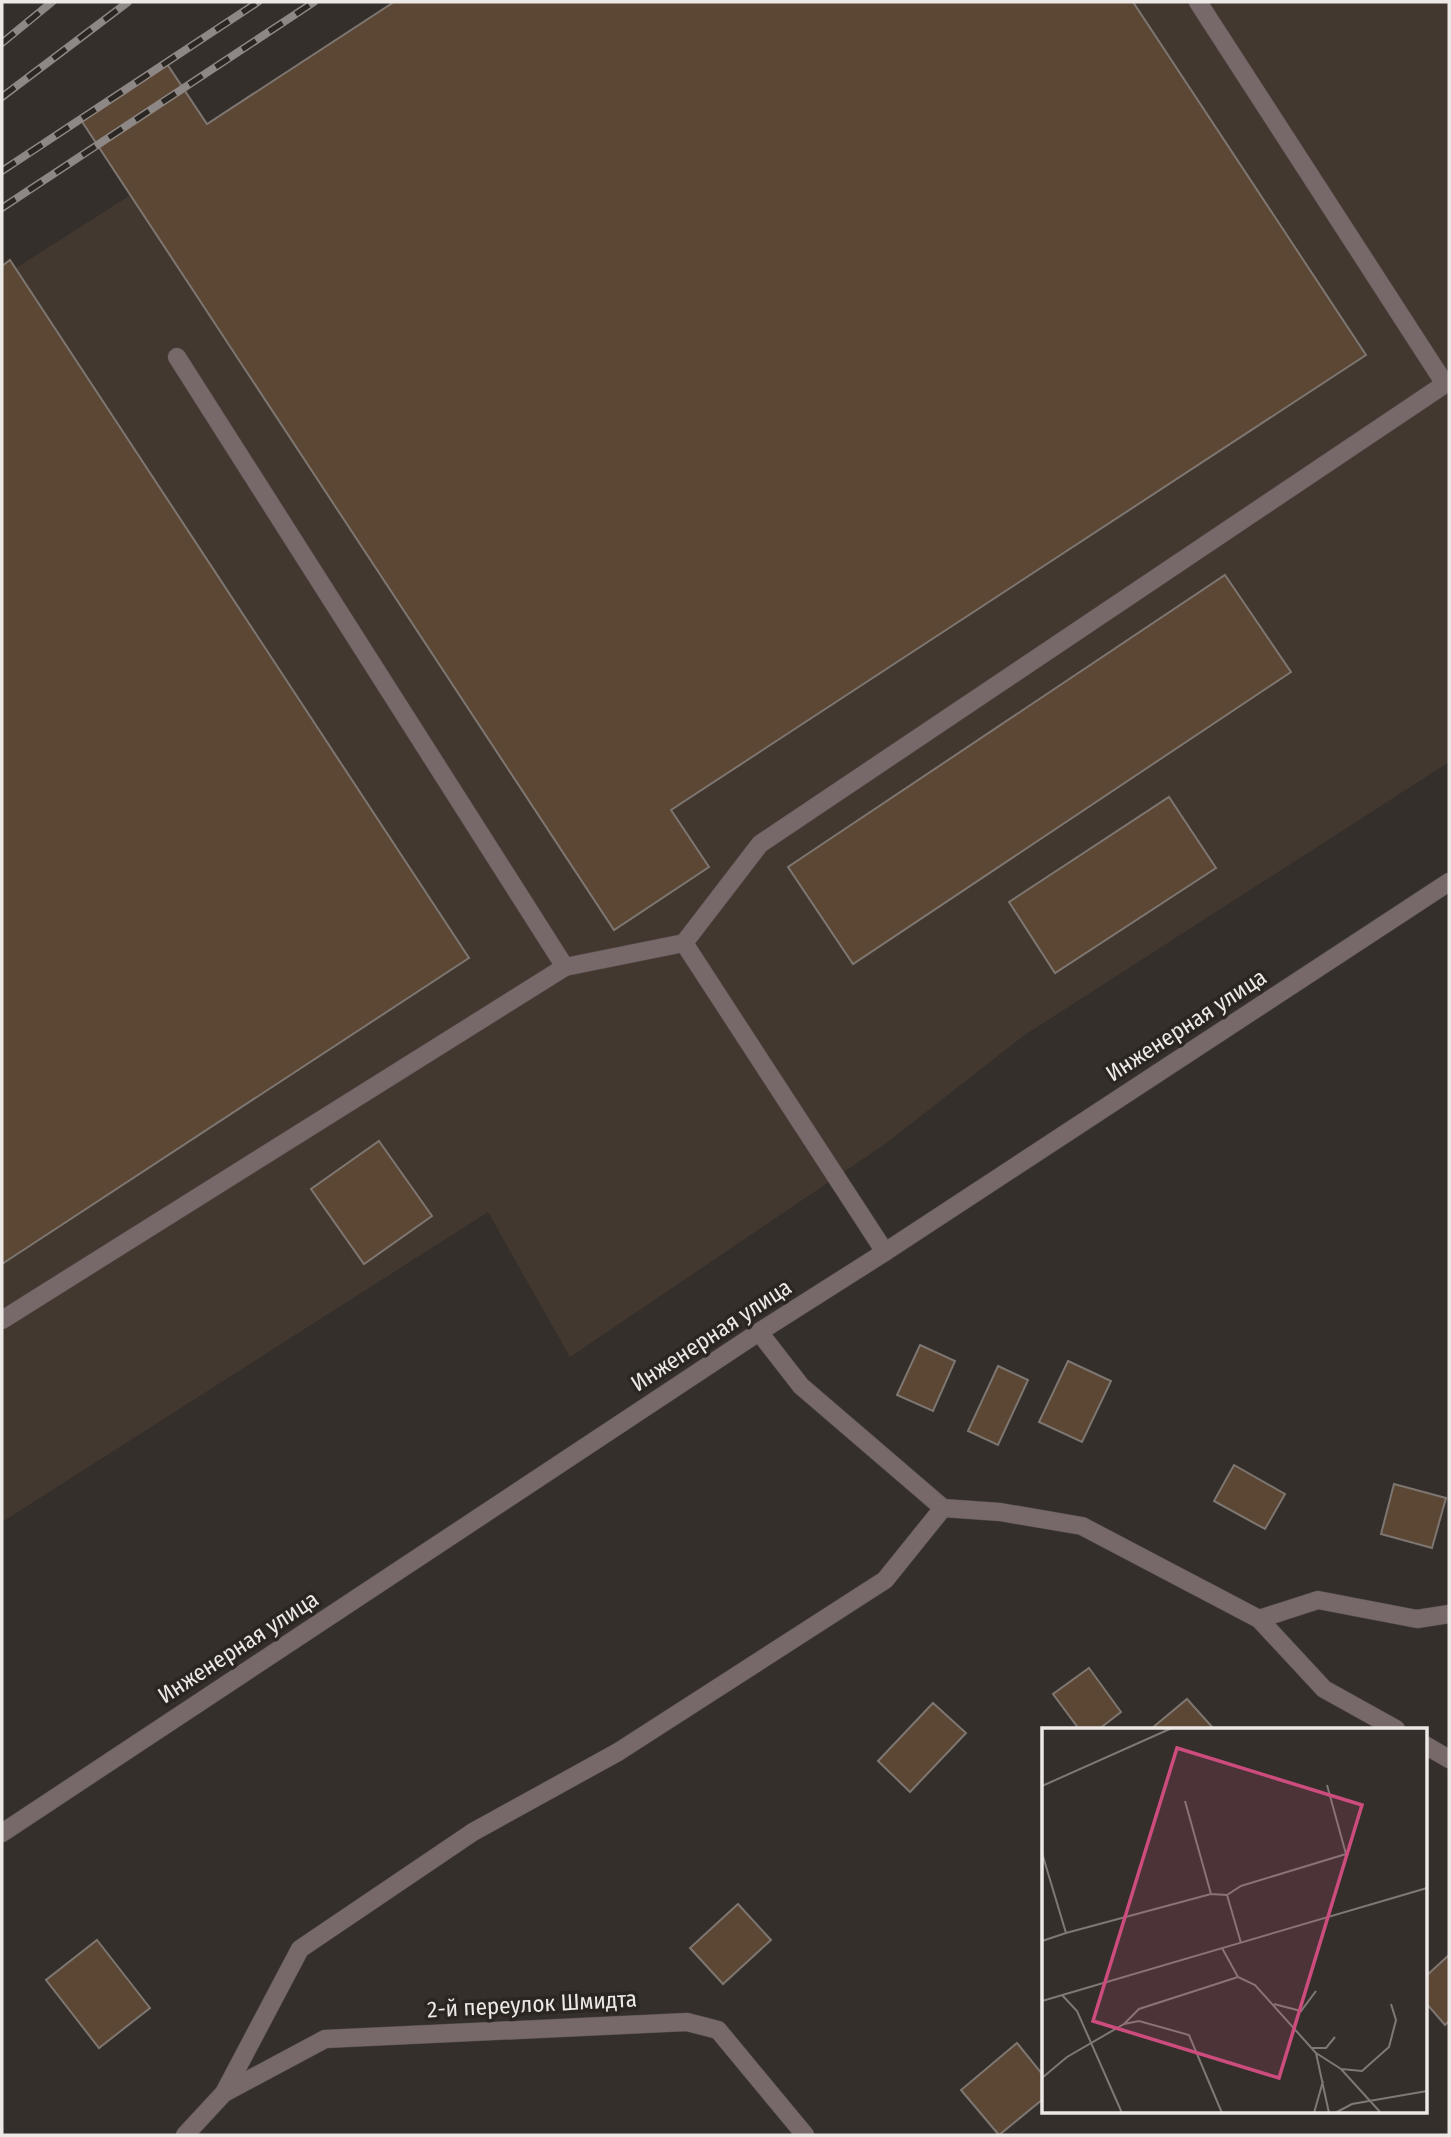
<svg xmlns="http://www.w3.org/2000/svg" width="1451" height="2137" font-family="'Fira Sans Condensed',sans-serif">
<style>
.built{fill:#423830}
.building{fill:#5c4634;stroke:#7d7671;stroke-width:2}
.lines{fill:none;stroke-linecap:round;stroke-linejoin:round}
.minor-casing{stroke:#524d49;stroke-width:19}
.minor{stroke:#77686a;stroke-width:18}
.rail-casing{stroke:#8d8885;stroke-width:8}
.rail{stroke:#2b2621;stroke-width:5;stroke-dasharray:16;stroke-linecap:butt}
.labels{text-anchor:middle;stroke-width:7;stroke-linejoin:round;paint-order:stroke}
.street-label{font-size:23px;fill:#ede9e6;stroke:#2b2621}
.inset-road{fill:none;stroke:#7f7976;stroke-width:2}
.view{fill:#cd4c7e;fill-opacity:0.15;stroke:#cd4c7e;stroke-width:3.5}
.inset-edge{fill:none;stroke:#ede9e6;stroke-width:3.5}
</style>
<rect width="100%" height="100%" fill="#352f2b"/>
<!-- built -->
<path class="built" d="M433,2H1449V762L1023,1036L885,1144L570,1357L488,1212L2,1522V277Z"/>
<!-- building -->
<g class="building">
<path d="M394,2H1133L1366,355L671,810L709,867L614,930L81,120L167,64L207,124Z"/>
<path d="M10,260L469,958L2,1264V266Z"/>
<path d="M1225,575L1291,672L853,964L788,867Z"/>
<path d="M1169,797L1216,868L1055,973L1009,902Z"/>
<path d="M379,1141L432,1216L364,1264L311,1189Z"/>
<path d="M920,1345L955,1361L933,1411L897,1395Z"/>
<path d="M1068,1361L1111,1381L1082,1442L1039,1422Z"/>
<path d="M998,1366L1028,1380L998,1445L968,1431Z"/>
<path d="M1234,1465L1285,1494L1265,1529L1214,1501Z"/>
<path d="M1394,1484L1446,1498L1432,1548L1381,1534Z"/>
<path d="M1089,1668L1121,1712L1099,1729H1079L1053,1694Z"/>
<path d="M1187,1699L1214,1729H1151Z"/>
<path d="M933,1703L966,1733L910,1792L878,1761Z"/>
<path d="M738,1904L771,1940L723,1984L690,1948Z"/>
<path d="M97,1940L150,2008L99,2048L46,1980Z"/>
<path d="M1449,1955V2021L1445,2025L1425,2002V1977Z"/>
<path d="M1017,2043L1043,2075V2099L999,2135L961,2090Z"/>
</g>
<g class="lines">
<!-- minor casing -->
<g class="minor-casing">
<g id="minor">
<path d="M177,357L565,967L684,943L885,1252"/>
<path d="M684,943L760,844L1445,384L1198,2"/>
<path d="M2,1320L565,967"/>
<path d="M759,1332L801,1386L943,1508L1000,1512L1082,1526L1259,1619L1324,1689L1396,1729"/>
<path d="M1259,1619L1318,1600L1417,1619L1449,1614"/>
<path d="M1425,1745L1449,1759"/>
<path d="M2,1833L759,1332L885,1252L1449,882"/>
<path d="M224,2093L325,2039L687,2022L718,2030L805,2135"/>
<path d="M185,2135L224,2093L300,1949L473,1832L618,1752L885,1580L943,1508"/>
</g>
</g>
<!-- minor -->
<use href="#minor" class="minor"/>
<!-- rail casing -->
<g class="rail-casing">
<g id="rail">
<path d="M2,43L52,2"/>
<path d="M2,97L128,2"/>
<path d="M2,171L258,2"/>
<path d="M2,208L314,2"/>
</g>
</g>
<!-- rail -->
<use href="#rail" class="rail"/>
</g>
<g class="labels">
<!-- street labels -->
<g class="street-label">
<text transform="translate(1186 1025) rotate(-33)" y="8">Инженерная улица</text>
<text transform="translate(711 1335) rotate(-33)" y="8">Инженерная улица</text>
<text transform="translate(238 1647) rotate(-33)" y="8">Инженерная улица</text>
<text transform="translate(532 2004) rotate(-3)" y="8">2-й переулок Шмидта</text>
</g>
</g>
<!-- overview -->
<g transform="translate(1042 1728)">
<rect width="385" height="385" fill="#352f2b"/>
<path class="inset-road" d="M0,58L130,0M143,73L169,166L185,167L199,215M0,125L24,205L169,166M185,167L199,158L304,126L285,57M0,213L24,205M180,220L196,249L213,257L274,325L287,385M20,267L35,283L80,385M0,273L385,160M232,276L259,283L274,263M82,296L97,293L147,307L180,385M269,320H284L293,309M274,325L299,341L339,385M299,341L320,343L347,319L354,292L349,276M0,350L25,329L82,296L97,281L196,249M272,385L281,353M293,385L310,376L385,363"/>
<path class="view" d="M135,20L320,77L237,350L51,293Z"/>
<rect width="385" height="385" class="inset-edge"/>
</g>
<!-- border -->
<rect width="1451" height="2137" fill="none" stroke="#ede9e6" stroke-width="7"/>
</svg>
